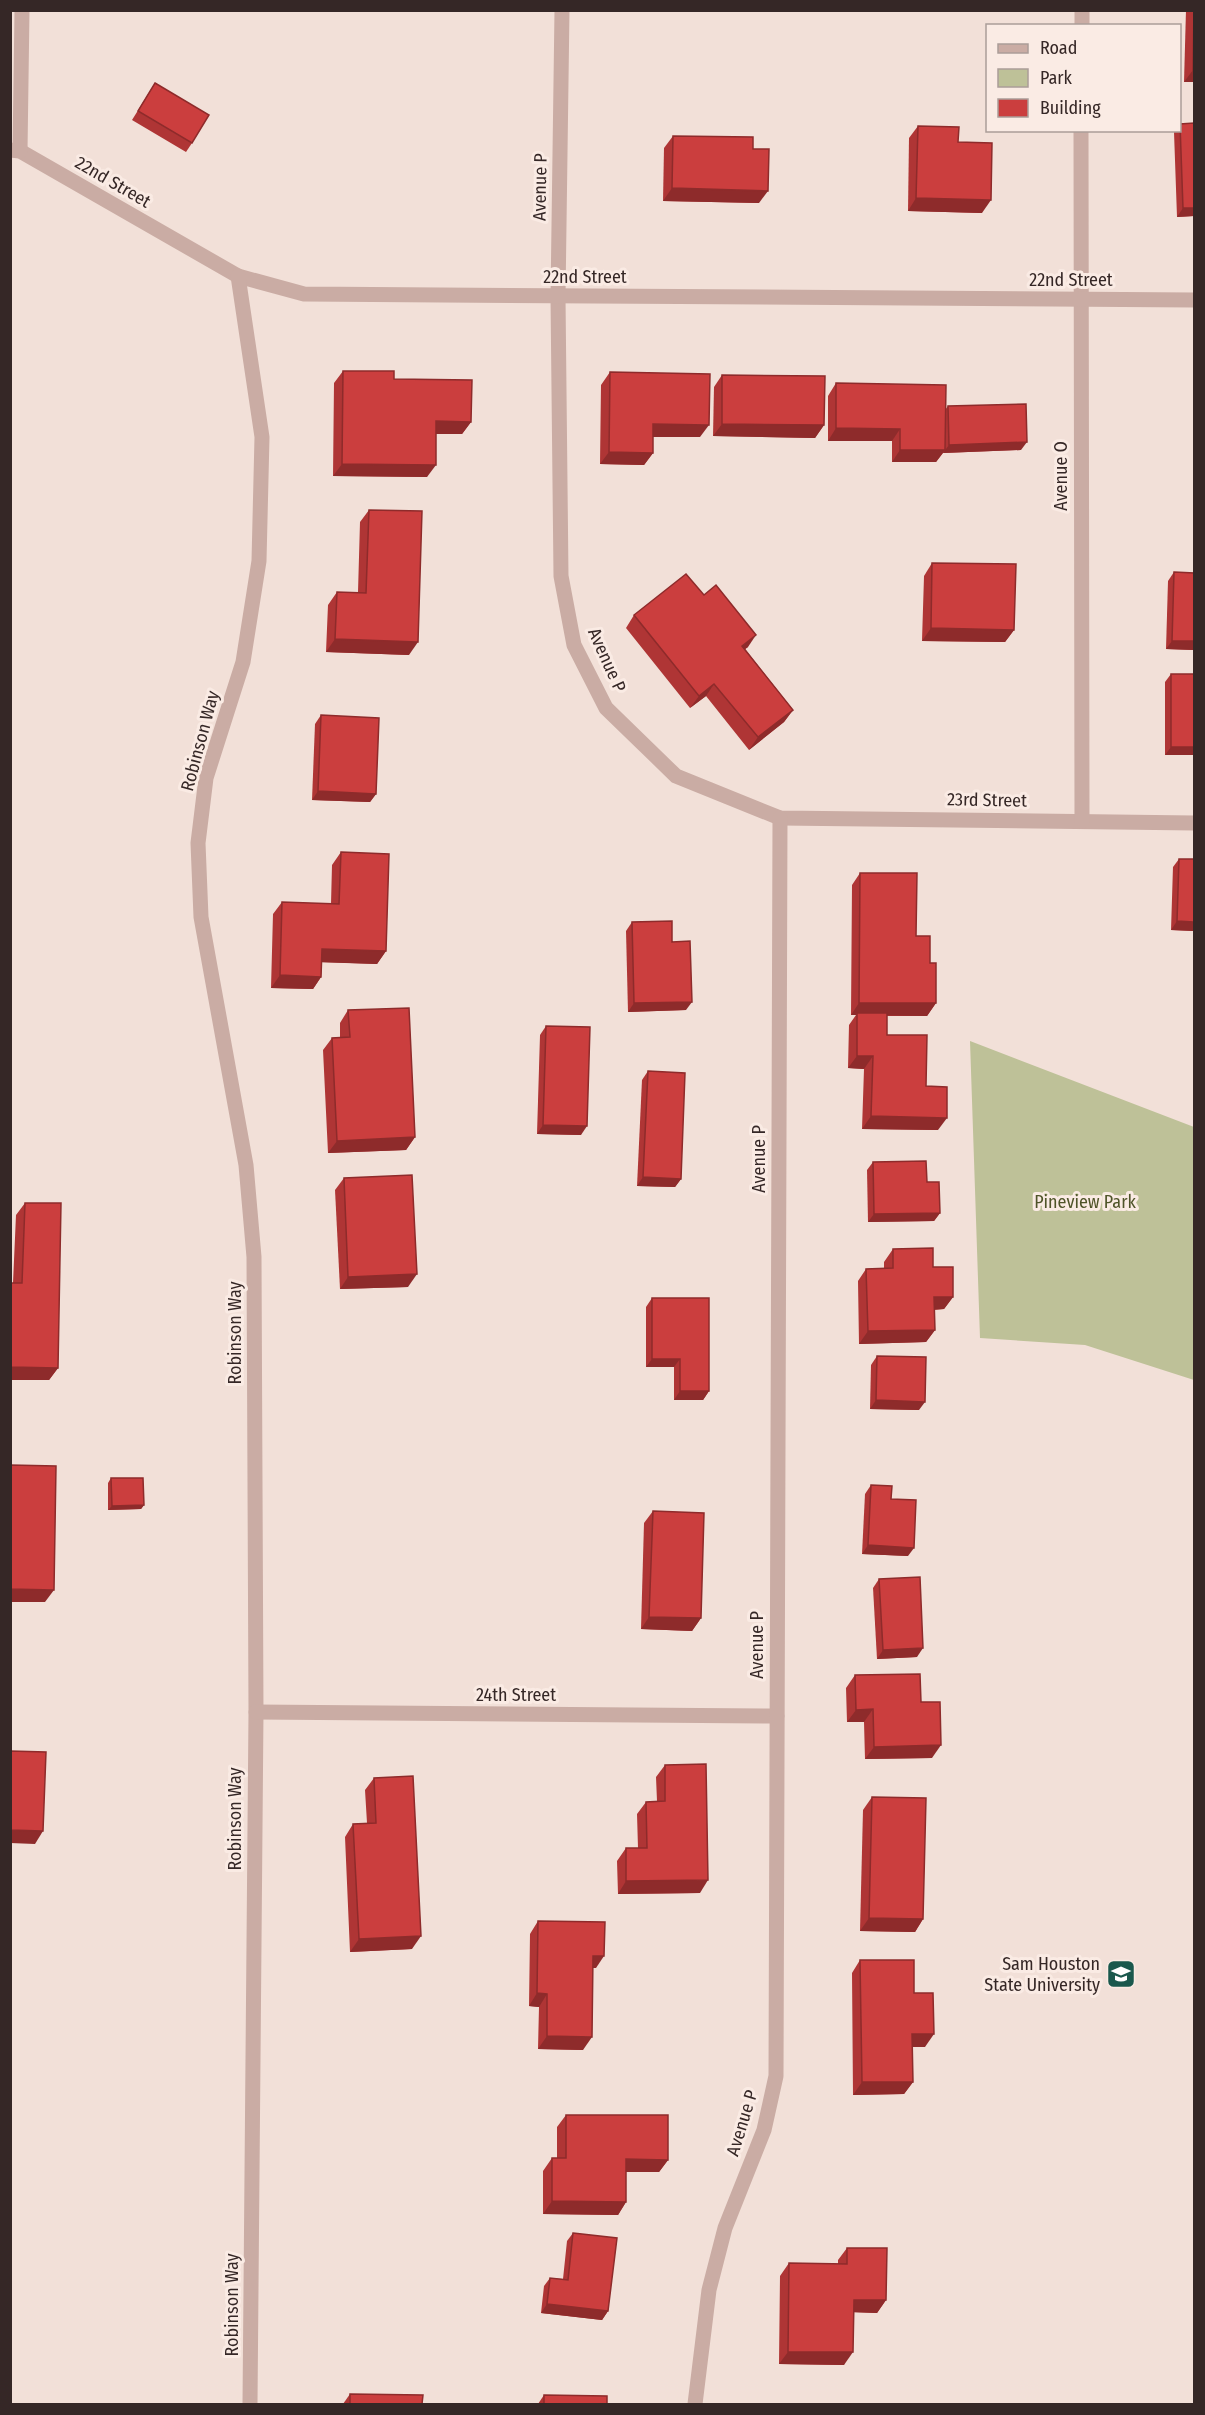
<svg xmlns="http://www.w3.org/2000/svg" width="1205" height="2415" font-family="'Fira Sans Condensed',sans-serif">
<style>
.green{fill:#bec198}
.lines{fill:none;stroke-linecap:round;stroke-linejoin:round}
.minor{stroke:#caaca4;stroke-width:15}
.wall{fill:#af3535}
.shaded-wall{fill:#8e2b2b}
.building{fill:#cb3e3e;stroke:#8e2b2b;stroke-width:1.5}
.labels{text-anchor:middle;stroke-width:6;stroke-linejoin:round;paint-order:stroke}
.street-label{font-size:18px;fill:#352726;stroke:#faebe4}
.park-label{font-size:18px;fill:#4f5429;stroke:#faebe4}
.poi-label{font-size:18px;fill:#352726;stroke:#faebe4;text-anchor:end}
</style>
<rect width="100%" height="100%" fill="#f2e0d8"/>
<!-- green -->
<path class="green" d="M970,1041L1194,1127V1380L1085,1345L980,1338Z"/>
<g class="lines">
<!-- minor -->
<g class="minor">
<path d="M562,10L558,297L561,576L574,645L606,708L676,776L780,818L1194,823"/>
<path d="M1082,26V10"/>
<path d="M1081,130L1082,821"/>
<path d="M10,150L20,151L238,276L304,294L1194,300"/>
<path d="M20,151L22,10"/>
<path d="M238,276L262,437L259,561L243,662L206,778L198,843L201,917L246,1165L254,1257L256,1712L250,2404"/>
<path d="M256,1712L777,1716"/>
<path d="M695,2404L709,2290L725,2228L764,2130L776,2076L780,818"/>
</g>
</g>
<!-- wall -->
<g class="wall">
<path d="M1186,10H1194V82H1184Z"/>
<path d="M155,83L192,143L186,152L132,120Z"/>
<path d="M1180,124L1194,216L1177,217L1174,132L1176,130H1179Z"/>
<path d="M918,126L958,142L982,213L908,211L909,138Z"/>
<path d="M673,136L753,149L759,203L663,201L664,148Z"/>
<path d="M343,371L394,379L471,422L462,434H436L427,477L333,476L334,383Z"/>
<path d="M610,372L700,437H653V453L644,465L600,464L601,385Z"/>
<path d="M722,375L824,425L815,438L713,436L714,387Z"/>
<path d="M836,383L945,410L948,406L1021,450L943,453L936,462H892V441H828V396Z"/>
<path d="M369,510L409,655L326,652L328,605L337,592H358L360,522Z"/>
<path d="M932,563L1014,630L1005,642L922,641L924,576Z"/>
<path d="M1174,572L1194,650L1166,649L1168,581Z"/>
<path d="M634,615L748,647L745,649L793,710L784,722L749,750L706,696L690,708L626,628Z"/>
<path d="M1171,674L1194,755H1165V682Z"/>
<path d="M321,715L376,794L370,802L312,800L315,724Z"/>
<path d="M341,852L386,951L377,964L322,962L321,977L313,989L271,988L273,914L282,902L331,904L332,865Z"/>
<path d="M1179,859L1194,931L1171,930L1173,867Z"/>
<path d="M860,873L916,936L930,963L936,1003L927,1016H887V1035L926,1086L938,1130L862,1129L864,1069L848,1068L849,1025L856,1015H851L852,885Z"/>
<path d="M632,922L672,942L686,1010L628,1012L626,931Z"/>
<path d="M348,1010L415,1137L406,1150L328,1153L323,1050L332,1038L340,1037V1023Z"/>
<path d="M546,1026L581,1135L537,1134L540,1035Z"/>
<path d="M648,1071L681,1179L675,1187L637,1186L642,1080Z"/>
<path d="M873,1162L927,1182L940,1213L934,1221L868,1222L867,1170Z"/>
<path d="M344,1178L408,1287L340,1289L335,1190Z"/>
<path d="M25,1203L58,1368L49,1380H10V1283H13L16,1215Z"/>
<path d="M893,1249L933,1267L953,1297L944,1309L934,1310L935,1330L926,1342L859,1344L858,1281L866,1269L884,1268V1262Z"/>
<path d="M652,1298L709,1391L703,1400H674V1367H646V1307Z"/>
<path d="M877,1356L919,1410L870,1409L871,1365Z"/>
<path d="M111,1478L144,1505L141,1509L108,1510V1483Z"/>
<path d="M871,1485L891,1499L908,1556L862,1554L865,1494Z"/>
<path d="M653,1511L701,1618L692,1631L641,1629L644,1523Z"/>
<path d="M879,1579L917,1657L877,1659L873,1588Z"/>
<path d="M855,1675L921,1702L932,1758L865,1759L864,1722H847L846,1688Z"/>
<path d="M665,1765L700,1893L618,1894L617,1861L626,1848H638L637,1814L646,1802L657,1801L656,1777Z"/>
<path d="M374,1778L412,1949L350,1952L345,1837L353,1824L367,1823L365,1790Z"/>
<path d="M872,1797L923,1919L915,1932L860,1931L863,1810Z"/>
<path d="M538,1921L596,1968H593L583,2050L538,2049L539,2007L529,2006L530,1934Z"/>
<path d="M860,1960L914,1993L925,2047H912L913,2082L904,2094L853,2095L852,1973Z"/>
<path d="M566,2115L668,2160L659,2172H626V2202L618,2215L543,2214V2171L552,2158H557V2127Z"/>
<path d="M573,2233L608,2311L602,2320L541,2313L544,2286L550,2278L563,2279L567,2241Z"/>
<path d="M847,2248L886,2300L877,2313L854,2312L844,2365L779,2364L780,2276L789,2263L838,2264V2260Z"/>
<path d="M350,2394L422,2404H343Z"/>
<path d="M544,2395L607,2404H538Z"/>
</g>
<!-- shaded-wall -->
<g class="shaded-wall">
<path d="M1193,70H1194V82H1184Z"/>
<path d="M672,188L768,191L759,203L663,201Z"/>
<path d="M916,198L991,200L982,213L908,211Z"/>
<path d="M1183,208H1194V216L1177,217Z"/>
<path d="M436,421L471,422L462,434H428Z"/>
<path d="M653,424L709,425L700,437H644Z"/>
<path d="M722,424L824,425L815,438L713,436Z"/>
<path d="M836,428L900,429L892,441H828Z"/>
<path d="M1027,442L1021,450L943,453L949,445Z"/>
<path d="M900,450H945L936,462H892Z"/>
<path d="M609,452L653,453L644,465L600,464Z"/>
<path d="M342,464L436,465L427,477L333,476Z"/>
<path d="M931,628L1014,630L1005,642L922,641Z"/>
<path d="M756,635L748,647L733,658L742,646Z"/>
<path d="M335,639L418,642L409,655L326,652Z"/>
<path d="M1172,641H1194V650L1166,649Z"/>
<path d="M714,684L706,696L690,708L699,696Z"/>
<path d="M793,710L784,722L749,750L758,737Z"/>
<path d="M1171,747H1194V755H1165Z"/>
<path d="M318,791L376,794L370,802L312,800Z"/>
<path d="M1177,921L1194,922V931L1171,930Z"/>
<path d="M322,949L386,951L377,964L313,962Z"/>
<path d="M280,975L321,977L313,989L271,988Z"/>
<path d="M692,1002L686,1010L628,1012L634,1003Z"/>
<path d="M859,1003H936L927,1016L857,1015V1013L856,1015H851Z"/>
<path d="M857,1056H873L864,1069L848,1068Z"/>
<path d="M871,1116L947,1118L938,1130L862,1129Z"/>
<path d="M543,1125L587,1126L581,1135L537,1134Z"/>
<path d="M415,1137L406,1150L328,1153L337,1141Z"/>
<path d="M643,1177L681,1179L675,1187L637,1186Z"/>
<path d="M940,1213L934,1221L868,1222L874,1214Z"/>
<path d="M417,1274L408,1287L340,1289L348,1277Z"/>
<path d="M934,1297H953L944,1309L925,1310Z"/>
<path d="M935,1330L926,1342L859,1344L868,1331Z"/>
<path d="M652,1359H680L674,1367H646Z"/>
<path d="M11,1367L58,1368L49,1380H10V1368Z"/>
<path d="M680,1391H709L703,1400H674Z"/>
<path d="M876,1400L925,1402L919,1410L870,1409Z"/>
<path d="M144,1505L141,1509L108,1510L112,1506Z"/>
<path d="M868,1545L914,1548L908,1556L862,1554Z"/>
<path d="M10,1589L54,1590L45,1602H10Z"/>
<path d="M649,1617L701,1618L692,1631L641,1629Z"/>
<path d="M923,1648L917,1657L877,1659L883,1650Z"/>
<path d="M873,1709L864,1722H847L856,1710Z"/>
<path d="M941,1745L932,1758L865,1759L874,1747Z"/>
<path d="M10,1830L43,1831L35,1844L10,1843Z"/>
<path d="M708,1880L700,1893L618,1894L626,1881Z"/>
<path d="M869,1918L923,1919L915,1932L860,1931Z"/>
<path d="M421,1936L412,1949L350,1952L359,1939Z"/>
<path d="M593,1956H604L596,1968H585Z"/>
<path d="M537,1993L547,1994L539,2007L529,2006Z"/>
<path d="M912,2034H934L925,2047H903Z"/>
<path d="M547,2036L592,2037L583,2050L538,2049Z"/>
<path d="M862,2082H913L904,2094L853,2095Z"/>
<path d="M626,2159L668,2160L659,2172H618Z"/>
<path d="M552,2201L626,2202L618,2215L543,2214Z"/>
<path d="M854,2300H886L877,2313L845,2312Z"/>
<path d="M547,2304L608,2311L602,2320L541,2313Z"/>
<path d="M788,2352H853L844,2365L779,2364Z"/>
</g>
<!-- building -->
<g class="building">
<path d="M1194,10V70H1193Z"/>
<path d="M155,83L209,115L192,143L138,111Z"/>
<path d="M1194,123V208H1183L1180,124Z"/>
<path d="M918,126L959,127L958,142L992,143L991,200L916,198Z"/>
<path d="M673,136L753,137V149H769L768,191L672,188Z"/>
<path d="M343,371H394V379L472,380L471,422L436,421V465L342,464Z"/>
<path d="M610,372L710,374L709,425L653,424V453L609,452Z"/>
<path d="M722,375L825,376L824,425L722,424Z"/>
<path d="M836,383L946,385L945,450H900V429L836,428Z"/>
<path d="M1026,404L1027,442L949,445L948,406Z"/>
<path d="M369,510L422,511L418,642L335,639L337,592L366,593Z"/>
<path d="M932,563L1016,564L1014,630L931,628Z"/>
<path d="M1174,572L1194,573V641H1172Z"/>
<path d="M686,574L704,595L716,585L756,635L742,646L793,710L758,737L714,684L699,696L634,615Z"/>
<rect x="1171" y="674" width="23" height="73"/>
<path d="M321,715L379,718L376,794L318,791Z"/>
<path d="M341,852L389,854L386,951L322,949L321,977L280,975L282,902L339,904Z"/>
<path d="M1179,859H1194V922L1177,921Z"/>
<path d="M860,873H917L916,936H930V963H936V1003H859Z"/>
<path d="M672,921V942L690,941L692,1002L634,1003L632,922Z"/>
<path d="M409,1008L415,1137L337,1141L332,1038L350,1037L348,1010Z"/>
<path d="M857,1013H887V1035H927L926,1086L947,1087V1118L871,1116L873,1056H857Z"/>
<path d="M546,1026L590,1027L587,1126L543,1125Z"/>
<path d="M648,1071L685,1073L681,1179L643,1177Z"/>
<path d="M926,1161L927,1182H939L940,1213L874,1214L873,1162Z"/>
<path d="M412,1175L417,1274L348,1277L344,1178Z"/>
<path d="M25,1203H61L58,1368L11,1367L10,1283H22Z"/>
<path d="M933,1248V1267H953V1297H934L935,1330L868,1331L866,1269L893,1268V1249Z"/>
<path d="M652,1298H709V1391H680V1359H652Z"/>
<path d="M877,1356L926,1357L925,1402L876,1400Z"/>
<path d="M10,1465L56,1466L54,1590L10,1589Z"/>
<path d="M111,1478H143L144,1505L112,1506Z"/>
<path d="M871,1485L892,1486L891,1499L916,1500L914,1548L868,1545Z"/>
<path d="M653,1511L704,1513L701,1618L649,1617Z"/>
<path d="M920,1577L923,1648L883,1650L879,1579Z"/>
<path d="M920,1674L921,1702H940L941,1745L874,1747L873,1709L856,1710L855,1675Z"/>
<path d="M10,1751L46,1752L43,1831L10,1830Z"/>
<path d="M706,1764L708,1880L626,1881V1848H647L646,1802L665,1801V1765Z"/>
<path d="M413,1776L421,1936L359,1939L353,1824L376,1823L374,1778Z"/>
<path d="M872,1797L926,1798L923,1919L869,1918Z"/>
<path d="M538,1921L605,1922L604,1956H593L592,2037L547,2036V1994L537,1993Z"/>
<path d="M860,1960H914V1993H933L934,2034H912L913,2082H862Z"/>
<path d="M566,2115H668V2160L626,2159V2202L552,2201V2158H566Z"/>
<path d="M573,2233L617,2238L608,2311L547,2304L550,2278L568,2280Z"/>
<path d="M847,2248H887L886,2300H854L853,2352H788L789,2263L847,2264Z"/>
<path d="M350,2394L423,2395L422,2404H350Z"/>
<path d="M544,2395L607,2396V2404H544Z"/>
</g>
<!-- icons -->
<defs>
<g id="university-square" transform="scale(1.5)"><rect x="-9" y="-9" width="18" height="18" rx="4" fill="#1a584d" stroke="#faebe4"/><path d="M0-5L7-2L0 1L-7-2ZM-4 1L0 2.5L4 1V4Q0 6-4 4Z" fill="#fff"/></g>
</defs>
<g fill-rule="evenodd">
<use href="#university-square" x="1121" y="1974"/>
</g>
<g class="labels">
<!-- street labels -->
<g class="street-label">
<text transform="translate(113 182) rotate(30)" y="6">22nd Street</text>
<text transform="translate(540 187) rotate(-89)" y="6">Avenue P</text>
<text x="585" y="283">22nd Street</text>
<text x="1071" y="286">22nd Street</text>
<text transform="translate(1061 476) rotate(-90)" y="6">Avenue O</text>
<text transform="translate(607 660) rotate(66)" y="6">Avenue P</text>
<text transform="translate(200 741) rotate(-75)" y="6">Robinson Way</text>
<text transform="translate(987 800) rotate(1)" y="6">23rd Street</text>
<text transform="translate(759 1159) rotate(-90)" y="6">Avenue P</text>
<text transform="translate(235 1333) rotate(-90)" y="6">Robinson Way</text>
<text transform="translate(757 1645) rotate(-90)" y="6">Avenue P</text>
<text x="516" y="1701">24th Street</text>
<text transform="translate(235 1819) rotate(-90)" y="6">Robinson Way</text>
<text transform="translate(742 2123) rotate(-73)" y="6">Avenue P</text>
<text transform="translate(232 2305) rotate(-90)" y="6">Robinson Way</text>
</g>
<!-- park labels -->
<g class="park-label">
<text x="1085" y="1208">Pineview Park</text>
</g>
<!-- poi labels -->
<g class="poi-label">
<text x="1100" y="1970">Sam Houston<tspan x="1100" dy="21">State University</tspan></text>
</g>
</g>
<!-- border -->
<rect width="1205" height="2415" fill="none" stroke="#352726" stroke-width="24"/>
<!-- legend -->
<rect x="986" y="24" width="195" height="108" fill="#faebe4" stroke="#ab9d98" stroke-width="1.5"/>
<rect x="998" y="44" width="30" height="9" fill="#caaca4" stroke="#ab9d98" stroke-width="1.5"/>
<text x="1040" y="54" font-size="18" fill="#352726">Road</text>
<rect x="998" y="69" width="30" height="18" fill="#bec198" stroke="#ab9d98" stroke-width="1.5"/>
<text x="1040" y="84" font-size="18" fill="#352726">Park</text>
<rect x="998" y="99" width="30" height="18" fill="#cb3e3e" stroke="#ab9d98" stroke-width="1.5"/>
<text x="1040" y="114" font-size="18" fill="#352726">Building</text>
</svg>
